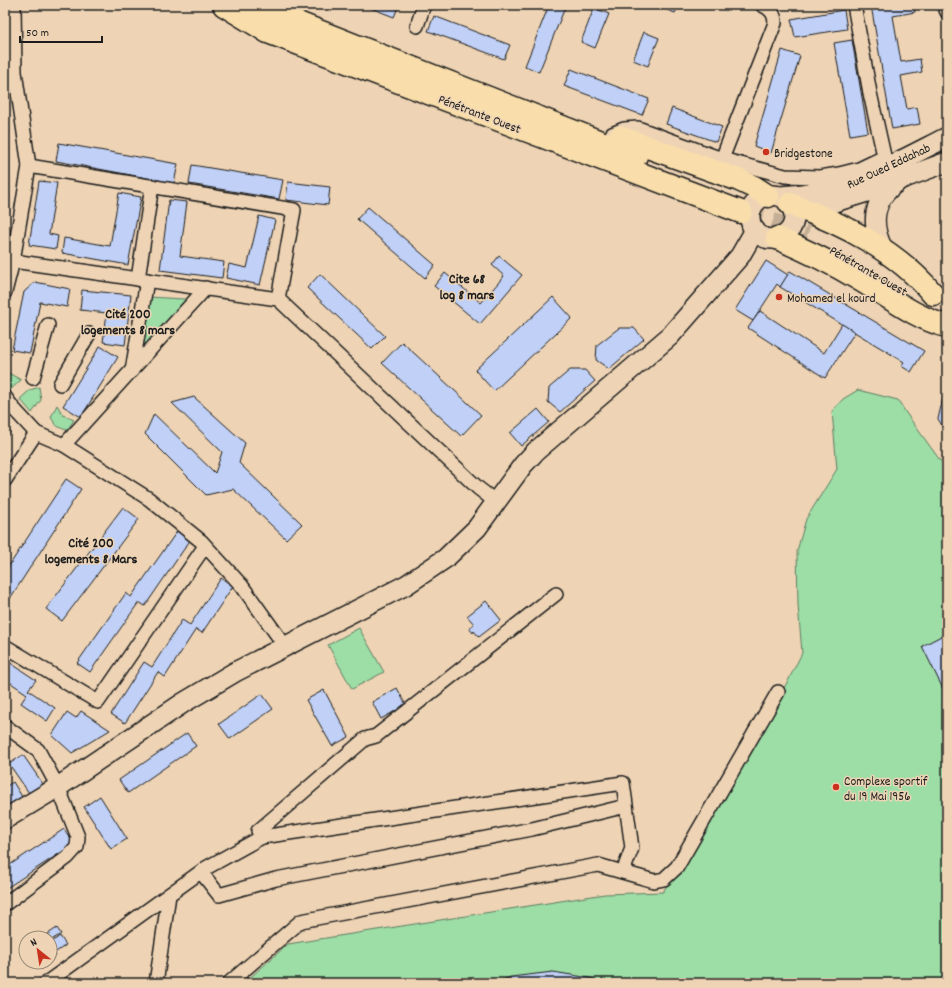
<svg xmlns="http://www.w3.org/2000/svg" width="952" height="988" font-family="Dekko,sans-serif">
<style>
.green{fill:#9ddda6;stroke:#5c7c61}
.building{fill:#c0d0f6;stroke:#1c1c1c}
.lines{fill:none;stroke-linecap:round;stroke-linejoin:round}
.trunk-tunnel{stroke:#c4af96;stroke-width:22;stroke-dasharray:22 11;stroke-linecap:butt}
.minor-casing{stroke:#1c1c1c;stroke-width:16}
.secondary-casing{stroke:#1c1c1c;stroke-width:22}
.trunk-casing{stroke:#1c1c1c;stroke-width:25}
.minor{stroke:#eed4b5;stroke-width:13}
.secondary{stroke:#eed4b5;stroke-width:19}
.trunk{stroke:#f9deab;stroke-width:22}
.poi-dot{fill:#c8321e;stroke:#eed4b5;stroke-width:1.5}
.labels{text-anchor:middle;stroke-width:3;stroke-linejoin:round;paint-order:stroke}
.street-label{font-size:13px;fill:#1c1c1c;stroke:#eed4b5}
.poi-label{font-size:13px;fill:#1c1c1c;stroke:#eed4b5;text-anchor:start}
.neighbourhood-label{font-size:14px;font-weight:bold;fill:#1c1c1c;stroke:#eed4b5}
</style>
<rect width="100%" height="100%" fill="#eed4b5"/>
<filter id="ink" filterUnits="userSpaceOnUse"><feTurbulence type="fractalNoise" baseFrequency=".025" numOctaves="2"/><feDisplacementMap in="SourceGraphic" scale="8" xChannelSelector="R" yChannelSelector="G"/><feConvolveMatrix kernelMatrix="1 2 1 2 8 2 1 2 1" color-interpolation-filters="sRGB"/></filter>
<g filter="url(#ink)">
<!-- green -->
<g class="green">
<path d="M148,297L184,299L186,302L142,349Z"/>
<path d="M5,371L21,380L9,391L5,381Z"/>
<path d="M39,387L41,400L32,413L20,399L30,390Z"/>
<path d="M858,390L898,400L906,413L947,470V983H244L288,944L605,894L663,892L788,681L802,653L798,605L797,551L806,519L837,469L832,411L843,399Z"/>
<path d="M57,405L63,415L74,420L67,430C58,428 55,425 51,417Z"/>
<path d="M359,628L384,672L352,689L328,645Z"/>
</g>
<!-- building -->
<g class="building">
<path d="M363,5H399L394,17Z"/>
<path d="M549,5H566L539,72L525,66Z"/>
<path d="M654,5H679L675,13Z"/>
<path d="M871,5H914L915,12L893,16L901,62L920,59L922,72L901,76L907,109L917,107L920,124L892,129Z"/>
<path d="M594,8L609,14L595,48L581,42Z"/>
<path d="M844,10L847,29L795,37L791,19Z"/>
<path d="M434,16L510,45L504,59L428,31Z"/>
<path d="M644,32L659,38L648,66L633,60Z"/>
<path d="M852,40L868,132L850,135L834,43Z"/>
<path d="M782,50L800,56L771,153L754,146Z"/>
<path d="M571,69L649,99L642,115L564,86Z"/>
<path d="M672,108L722,127L716,142L666,124Z"/>
<path d="M59,143L178,164L174,183L56,161Z"/>
<path d="M192,165L283,180L279,199L189,184Z"/>
<path d="M39,181L57,183L49,234L58,236L56,249L29,245Z"/>
<path d="M288,182L330,187L328,205L286,200Z"/>
<path d="M119,193L141,197L128,265L62,253L64,238L110,246Z"/>
<path d="M169,200L187,202L180,256L224,262L222,278L160,270Z"/>
<path d="M368,207L435,265L425,278L357,219Z"/>
<path d="M259,216L275,220L260,285L226,278L229,264L247,268Z"/>
<path d="M499,256L522,275L480,324L434,286L445,273L481,303L504,276L492,265Z"/>
<path d="M766,261L788,275L780,287L777,284L753,321L735,310Z"/>
<path d="M790,271L924,351L911,372L901,366L904,362L780,287Z"/>
<path d="M320,274L385,336L372,349L307,288Z"/>
<path d="M35,282L70,289L67,307L40,302L30,353L12,350L24,292Z"/>
<path d="M82,290L131,295L125,345L103,342L107,313L80,310Z"/>
<path d="M553,297L572,318L494,391L475,370Z"/>
<path d="M760,311L824,353L842,324L855,332L825,378L748,328Z"/>
<path d="M619,328H634L644,339L609,369L596,360L597,345Z"/>
<path d="M402,342L481,415L461,436L382,363Z"/>
<path d="M100,346L118,357L81,417L63,406Z"/>
<path d="M570,370H585L595,381L560,412L548,402L549,388Z"/>
<path d="M947,388V428L943,427L938,419L945,389Z"/>
<path d="M194,397L245,443L239,463L302,524L286,539L233,489L206,495L145,434L154,414L215,473L222,452L172,403Z"/>
<path d="M538,409L549,422L521,446L510,433Z"/>
<path d="M5,414L9,419V433L5,441Z"/>
<path d="M66,479L81,489L9,600L5,598V572Z"/>
<path d="M123,507L139,519L62,621L46,609Z"/>
<path d="M178,530L191,539L145,606L139,602L90,672L77,663L126,593L131,597Z"/>
<path d="M221,578L233,586L202,633L196,629L165,677L158,672L125,723L111,714L144,662L152,667L182,620L190,625Z"/>
<path d="M486,601L501,620L479,637L474,631L473,633L469,628L474,624L467,616Z"/>
<path d="M947,633V697L922,646Z"/>
<path d="M9,662L36,680L28,690L55,708L47,721L21,703L27,694L5,679V668Z"/>
<path d="M397,688L406,705L381,719L372,702Z"/>
<path d="M324,690L349,737L332,746L306,700Z"/>
<path d="M262,694L273,709L230,739L219,724Z"/>
<path d="M81,711L110,730L72,753L52,735L67,712L76,718Z"/>
<path d="M187,733L196,746L128,793L119,780Z"/>
<path d="M23,755L43,784L29,793L9,764Z"/>
<path d="M13,782L24,800L5,812V787Z"/>
<path d="M100,796L127,839L111,849L84,807Z"/>
<path d="M64,829L74,844L5,889V868Z"/>
<path d="M57,928L61,934L50,941V938H47L45,936Z"/>
<path d="M60,936L66,945L56,952L50,943Z"/>
<path d="M50,948L56,956L51,960L50,958Z"/>
<path d="M553,972L590,978L604,983H493L511,977Z"/>
</g>
<g class="lines">
<!-- trunk-tunnel -->
<path class="trunk-tunnel" d="M741,212L807,236"/>
<!-- minor casing -->
<g class="minor-casing">
<g id="minor">
<path d="M854,5L870,93L886,165"/>
<path d="M944,5L947,12"/>
<path d="M417,26L424,5"/>
<path d="M612,134L624,129L638,128L722,159L785,176L820,177L839,174L859,169L884,157"/>
<path d="M722,159L775,23C775,14 770,8 762,5"/>
<path d="M29,166L294,210L278,299"/>
<path d="M13,261L278,299L478,488L496,502"/>
<path d="M138,279L152,186"/>
<path d="M5,292L13,261L29,166L15,72L14,5"/>
<path d="M132,371L147,280"/>
<path d="M33,378L48,325"/>
<path d="M60,384L89,334"/>
<path d="M5,397L13,408L36,433"/>
<path d="M64,445L206,288"/>
<path d="M5,480L36,433L64,445L149,499L201,541L242,586L285,646"/>
<path d="M5,646L98,702L205,546"/>
<path d="M5,726L38,750L58,787L78,837L77,847L68,857L5,904"/>
<path d="M262,837L623,783L632,848L623,872"/>
<path d="M201,872L219,895L276,879L532,829L626,806"/>
<path d="M46,983L206,868L262,837L258,831L365,739L376,736L556,594"/>
<path d="M156,983L169,895"/>
<path d="M229,983L301,921L598,865L654,881L664,879L677,867L778,692"/>
</g>
</g>
<!-- secondary casing -->
<g class="secondary-casing">
<g id="secondary">
<circle cx="772" cy="217" r="22"/>
<path d="M780,196C845,193 890,166 947,137"/>
<path d="M799,213L864,193L947,162"/>
<path d="M883,249C870,224 873,199 897,182"/>
<path d="M5,819L58,787L183,703L235,672L406,585L446,558L477,528L523,465L536,451L670,336L740,256L755,230"/>
</g>
</g>
<!-- trunk casing -->
<g class="trunk-casing">
<g id="trunk">
<path d="M224,5L268,32L741,212"/>
<path d="M259,5L275,14L636,156"/>
<path d="M620,137L739,180L754,187L768,196"/>
<path d="M790,204C843,224 896,250 933,294"/>
<path d="M777,238C805,250 832,263 857,278C885,294 916,319 947,326"/>
</g>
</g>
<!-- minor -->
<use href="#minor" class="minor"/>
<!-- secondary -->
<use href="#secondary" class="secondary"/>
<!-- trunk -->
<use href="#trunk" class="trunk"/>
</g>
</g>
<!-- markers -->
<g class="poi-dot">
<circle cx="766" cy="152" r="4"/>
<circle cx="779" cy="297" r="4"/>
<circle cx="836" cy="787" r="4"/>
</g>
<g class="labels">
<!-- street labels -->
<g class="street-label">
<text transform="translate(480 113) rotate(21)" y="5">Pénétrante Ouest</text>
<text transform="translate(888 165) rotate(-25)" y="5">Rue Oued Eddahab</text>
<text transform="translate(869 270) rotate(30)" y="5">Pénétrante Ouest</text>
</g>
<!-- poi labels -->
<g class="poi-label">
<text x="774" y="157">Bridgestone</text>
<text x="787" y="302">Mohamed el kourd</text>
<text x="844" y="785">Complexe sportif<tspan x="844" dy="15">du 19 Mai 1956</tspan></text>
</g>
<!-- neighbourhood labels -->
<g class="neighbourhood-label">
<text x="467" y="283">Cite 68<tspan x="467" dy="16">log 8 mars</tspan></text>
<text x="128" y="318">Cité 200<tspan x="128" dy="16">logements 8 mars</tspan></text>
<text x="91" y="547">Cité 200<tspan x="91" dy="16">logements 8 Mars</tspan></text>
</g>
</g>
<!-- margin -->
<rect width="952" height="988" fill="none" stroke="#eed4b5" stroke-width="20"/>
<rect x="10" y="10" width="932" height="968" fill="none" stroke="#1c1c1c" stroke-width="1.5" filter="url(#ink)"/>
<!-- north arrow -->
<g transform="translate(38 950) rotate(330)"><circle r="19" fill="#eed4b5" stroke="#9a8a78"/>
<path d="M0-3L7 15L0 10L-7 15Z" fill="#c8321e"/>
<text y="-6" font-size="11" font-weight="bold" text-anchor="middle" fill="#1c1c1c">N</text>
</g>
<!-- scale -->
<path d="M20 36v6h82v-6" fill="none" stroke="#1c1c1c" stroke-width="2"/>
<text x="26" y="36" font-size="12" fill="#1c1c1c" stroke="#eed4b5" stroke-width="3" paint-order="stroke">50 m</text>
</svg>
